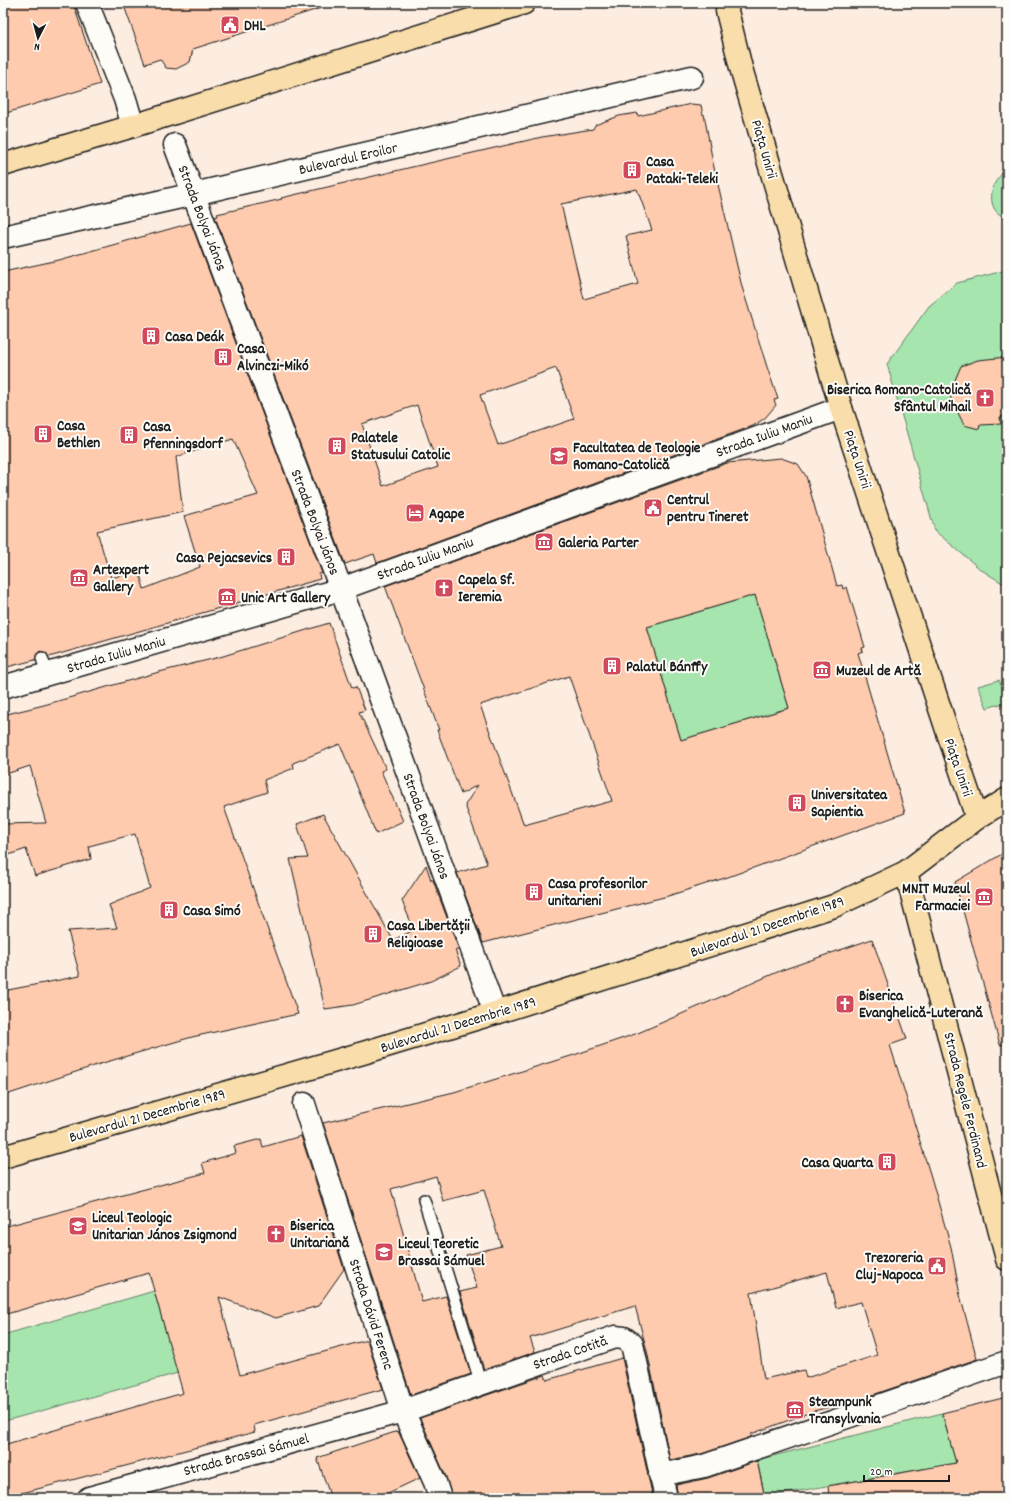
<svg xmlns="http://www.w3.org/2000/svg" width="1010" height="1501" font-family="Dekko,sans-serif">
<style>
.green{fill:#a6e5ae;stroke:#618065}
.building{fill:#fecbae;stroke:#1c1c1c;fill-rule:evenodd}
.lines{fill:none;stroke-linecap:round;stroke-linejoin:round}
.lane-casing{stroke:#1c1c1c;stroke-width:14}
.street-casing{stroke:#1c1c1c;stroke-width:25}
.primary-casing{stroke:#1c1c1c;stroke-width:25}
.lane{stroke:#fdfcf7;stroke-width:11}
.street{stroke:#fdfcf7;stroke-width:22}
.primary{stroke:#f9deab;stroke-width:22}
.labels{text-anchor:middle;stroke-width:4;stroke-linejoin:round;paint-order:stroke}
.poi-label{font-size:15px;font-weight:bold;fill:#1c1c1c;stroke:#fdfcf7;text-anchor:start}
.street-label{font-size:15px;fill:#1c1c1c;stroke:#fdfcf7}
</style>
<rect width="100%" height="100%" fill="#fdede1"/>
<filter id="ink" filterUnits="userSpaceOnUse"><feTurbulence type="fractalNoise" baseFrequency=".025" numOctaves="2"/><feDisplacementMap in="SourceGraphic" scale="8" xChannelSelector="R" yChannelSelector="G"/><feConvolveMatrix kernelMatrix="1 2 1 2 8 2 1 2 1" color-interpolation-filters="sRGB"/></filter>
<g filter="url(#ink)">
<!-- green -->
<g class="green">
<path d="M1007,171V191L1005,198L1007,202V217C984,214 989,178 1007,171Z"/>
<path d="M1007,270V347L1006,350L1007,351V366L979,368L974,361L967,364L966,385L955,381L952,387L963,391L974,427L979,429L982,419L1001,424L1000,417L1007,416V586L980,569L935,531L887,364L929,306L957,283Z"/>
<path d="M755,595L789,708L681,740L647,627Z"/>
<path d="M999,680L1002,687L1007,686V702L987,708L978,686Z"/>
<path d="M154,1291L178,1373L5,1421L3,1416V1335Z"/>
<path d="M942,1413L956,1463L765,1497L757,1460Z"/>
</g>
<!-- building -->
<g class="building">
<path d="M3,3H73L100,84L3,114Z"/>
<path d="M123,3H321V8L193,49L190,62L176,69L166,68L160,59L145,64Z"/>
<path d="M691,104L701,105L703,115L704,114L713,163L742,287L767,367L778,399L774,400L776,405L765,418L753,426L377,563L374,554L345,564L215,217L218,216L217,214L282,199L281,198L412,167L542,137L593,129L595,125L619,116L637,113L638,116ZM637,189L652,230L626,236L638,284L584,299L561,204ZM556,368L574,419L498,445L480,395ZM417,405L438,467L383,486L362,424Z"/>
<path d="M191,223L322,573L319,574L320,579L49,657L46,653L40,651L37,654L35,660L3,668V272L59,260ZM233,439L258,495L184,516L200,567L144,589L139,570L111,578L97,531L183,512L176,457Z"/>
<path d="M1007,357V416L1000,417L1001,424L980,425L979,429L964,425L949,394L961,366L978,360Z"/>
<path d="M781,458L798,464L806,476L837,586L842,585L843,589L847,587L865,647L862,648L863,651L858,653L905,813L728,877L668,896L483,943L457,873L487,864L465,805L478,785L461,794L437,730H439L385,586L727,463ZM755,595L789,708L681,740L647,627ZM569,676L612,801L524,825L480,705Z"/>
<path d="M329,623L352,688L356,687L365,710L359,712L386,769L381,771L403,821L376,834L340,744L293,763L294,768L264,780L267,792L224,807L298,1014L192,1037L103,1063L3,1096V991L80,976L68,931L117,928L109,905L150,888L135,834L89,846L91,859L35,876L26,849L3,857V824L46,823L30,766L3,775V715L44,705L159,672L220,657Z"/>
<path d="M323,814L393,940L414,930L402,901L426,865L431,880H433L459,950H455L461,966L431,981L353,1005L325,1009L290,859L308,858L297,824Z"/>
<path d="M1007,851V1044L1000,1045L955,882Z"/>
<path d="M872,939L907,1039L890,1045L931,1177L951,1247L960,1295L977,1359L861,1399L814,1411L751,1434V1437L701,1454L670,1460L647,1351L635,1306L530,1338L535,1352L484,1370L460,1292L477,1288L466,1255L501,1246L484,1190L443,1201L436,1176L391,1189L422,1302L446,1296L471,1374L411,1395L323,1123L454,1092L574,1055L638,1033L782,970ZM827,1272L836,1308L861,1302L877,1355L806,1378L804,1370L764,1379L751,1293Z"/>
<path d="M301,1136L344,1269L318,1306L276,1318L219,1297L240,1375L367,1340L383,1389L254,1425L255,1432L3,1498V1445L183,1393L149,1273L3,1315V1227L205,1173L202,1163L236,1153L234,1146L261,1139L263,1147Z"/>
<path d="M622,1358L653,1498H452L446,1477L420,1418L545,1375L547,1380Z"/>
<path d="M1007,1397V1498H829L828,1486L956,1463L942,1413Z"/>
<path d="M398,1431L420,1478L377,1498H331L317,1458Z"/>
<path d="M757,1461L765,1498H678L676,1485L708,1478Z"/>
</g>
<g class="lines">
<!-- lane casing -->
<g class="lane-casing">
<g id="lane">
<path d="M42,658L47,674"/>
<path d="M424,1200L481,1384"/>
</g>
</g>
<!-- street casing -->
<g class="street-casing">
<g id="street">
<path d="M87,3L125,99L133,126"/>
<path d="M175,145L341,589L495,1013"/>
<path d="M3,237L194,194L692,77"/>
<path d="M3,687L341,589L841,408"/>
<path d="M304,1104L403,1411L435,1482L440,1498"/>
<path d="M660,1475L704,1466L1007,1362"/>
<path d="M89,1498L403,1411L615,1337L624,1338L632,1344L666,1498"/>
</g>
</g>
<!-- primary casing -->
<g class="primary-casing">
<g id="primary">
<path d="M728,3L727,11L741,68L841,408L947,730L977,818"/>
<path d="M3,165L133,126L524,3"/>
<path d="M906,872L1007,1259"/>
<path d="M3,1157L363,1053L495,1013L834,906L906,872L977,818L1007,799"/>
</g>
</g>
<!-- lane -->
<use href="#lane" class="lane"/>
<!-- street -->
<use href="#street" class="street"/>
<!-- primary -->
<use href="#primary" class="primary"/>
</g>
</g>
<!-- icons -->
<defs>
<g id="civic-square" transform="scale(1)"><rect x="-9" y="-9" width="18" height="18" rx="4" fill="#d1495b" stroke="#fdfcf7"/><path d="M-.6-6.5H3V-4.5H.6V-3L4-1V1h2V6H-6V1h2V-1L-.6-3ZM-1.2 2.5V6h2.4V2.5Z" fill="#fff"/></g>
<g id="building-square" transform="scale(1)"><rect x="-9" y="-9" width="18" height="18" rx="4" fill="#d1495b" stroke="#fdfcf7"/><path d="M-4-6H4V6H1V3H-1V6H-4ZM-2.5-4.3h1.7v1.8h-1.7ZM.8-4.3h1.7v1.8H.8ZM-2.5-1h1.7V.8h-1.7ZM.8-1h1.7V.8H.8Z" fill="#fff"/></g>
<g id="church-square" transform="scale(1)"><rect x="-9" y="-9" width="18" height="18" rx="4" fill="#d1495b" stroke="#fdfcf7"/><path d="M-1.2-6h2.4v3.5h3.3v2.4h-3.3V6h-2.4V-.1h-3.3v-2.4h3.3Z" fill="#fff"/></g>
<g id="university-square" transform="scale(1)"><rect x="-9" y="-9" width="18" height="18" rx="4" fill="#d1495b" stroke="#fdfcf7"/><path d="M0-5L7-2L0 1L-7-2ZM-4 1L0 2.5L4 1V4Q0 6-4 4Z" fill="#fff"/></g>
<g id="hotel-square" transform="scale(1)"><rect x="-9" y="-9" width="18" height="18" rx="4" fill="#d1495b" stroke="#fdfcf7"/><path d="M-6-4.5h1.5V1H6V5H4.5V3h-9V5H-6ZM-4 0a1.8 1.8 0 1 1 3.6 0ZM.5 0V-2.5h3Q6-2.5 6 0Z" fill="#fff"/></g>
<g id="museum-square" transform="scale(1)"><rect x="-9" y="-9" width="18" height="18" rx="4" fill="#d1495b" stroke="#fdfcf7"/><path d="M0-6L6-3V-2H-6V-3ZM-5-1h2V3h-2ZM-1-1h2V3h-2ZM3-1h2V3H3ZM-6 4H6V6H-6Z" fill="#fff"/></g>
<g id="school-square" transform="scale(1)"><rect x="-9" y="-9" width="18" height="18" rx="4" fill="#d1495b" stroke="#fdfcf7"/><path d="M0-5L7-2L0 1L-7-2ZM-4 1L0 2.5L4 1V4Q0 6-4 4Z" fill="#fff"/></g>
</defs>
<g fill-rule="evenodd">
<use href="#civic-square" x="230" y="25"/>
<use href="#building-square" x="632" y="170"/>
<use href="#building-square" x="151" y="336"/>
<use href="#building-square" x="223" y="357"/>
<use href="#church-square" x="985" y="398"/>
<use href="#building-square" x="43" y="434"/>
<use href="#building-square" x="129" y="435"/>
<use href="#building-square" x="337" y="446"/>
<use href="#university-square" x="559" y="456"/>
<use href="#civic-square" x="653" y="508"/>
<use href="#hotel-square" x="415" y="513"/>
<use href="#museum-square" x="544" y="542"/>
<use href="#building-square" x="286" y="557"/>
<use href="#museum-square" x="79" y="578"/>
<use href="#church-square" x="444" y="588"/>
<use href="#museum-square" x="227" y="597"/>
<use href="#building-square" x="612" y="666"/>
<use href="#museum-square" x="822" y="670"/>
<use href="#building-square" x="797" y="803"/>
<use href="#building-square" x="534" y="892"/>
<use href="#museum-square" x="984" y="897"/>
<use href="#building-square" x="169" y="910"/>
<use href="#building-square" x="373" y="934"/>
<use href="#church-square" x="845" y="1004"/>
<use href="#building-square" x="887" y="1162"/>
<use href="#school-square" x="78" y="1226"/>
<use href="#church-square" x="276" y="1234"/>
<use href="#school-square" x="384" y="1252"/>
<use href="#civic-square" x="937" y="1266"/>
<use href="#museum-square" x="795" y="1410"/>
</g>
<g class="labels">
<!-- poi labels -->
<g class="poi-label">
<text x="244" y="30">DHL</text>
<text x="646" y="166">Casa<tspan x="646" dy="17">Pataki-Teleki</tspan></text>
<text x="165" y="341">Casa Deák</text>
<text x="237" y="353">Casa<tspan x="237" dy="17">Alvinczi-Mikó</tspan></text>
<text x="971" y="394" text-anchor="end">Biserica Romano-Catolică<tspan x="971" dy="17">Sfântul Mihail</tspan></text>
<text x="57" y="430">Casa<tspan x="57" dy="17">Bethlen</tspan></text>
<text x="143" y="431">Casa<tspan x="143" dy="17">Pfenningsdorf</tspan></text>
<text x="351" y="442">Palatele<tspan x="351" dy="17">Statusului Catolic</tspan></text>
<text x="573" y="452">Facultatea de Teologie<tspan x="573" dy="17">Romano-Catolică</tspan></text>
<text x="667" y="504">Centrul<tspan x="667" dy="17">pentru Tineret</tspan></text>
<text x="429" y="518">Agape</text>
<text x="558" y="547">Galeria Parter</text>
<text x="272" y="562" text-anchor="end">Casa Pejacsevics</text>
<text x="93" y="574">Artexpert<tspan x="93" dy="17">Gallery</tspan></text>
<text x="458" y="584">Capela Sf.<tspan x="458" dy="17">Ieremia</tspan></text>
<text x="241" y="602">Unic Art Gallery</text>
<text x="626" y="671">Palatul Bánffy</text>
<text x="836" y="675">Muzeul de Artă</text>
<text x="811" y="799">Universitatea<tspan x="811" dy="17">Sapientia</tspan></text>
<text x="548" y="888">Casa profesorilor<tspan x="548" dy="17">unitarieni</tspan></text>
<text x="970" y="893" text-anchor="end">MNIT Muzeul<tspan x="970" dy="17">Farmaciei</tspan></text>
<text x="183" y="915">Casa Simó</text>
<text x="387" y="930">Casa Libertății<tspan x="387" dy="17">Religioase</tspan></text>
<text x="859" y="1000">Biserica<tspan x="859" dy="17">Evanghelică-Luterană</tspan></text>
<text x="873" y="1167" text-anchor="end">Casa Quarta</text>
<text x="92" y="1222">Liceul Teologic<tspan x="92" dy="17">Unitarian János Zsigmond</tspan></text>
<text x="290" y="1230">Biserica<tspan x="290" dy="17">Unitariană</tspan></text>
<text x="398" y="1248">Liceul Teoretic<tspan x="398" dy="17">Brassai Sámuel</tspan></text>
<text x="923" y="1262" text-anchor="end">Trezoreria<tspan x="923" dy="17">Cluj-Napoca</tspan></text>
<text x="809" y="1406">Steampunk<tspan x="809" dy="17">Transylvania</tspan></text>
</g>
<!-- street labels -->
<g class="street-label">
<text transform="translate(765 149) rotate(74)" y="5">Piața Unirii</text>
<text transform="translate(348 158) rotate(-13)" y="5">Bulevardul Eroilor</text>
<text transform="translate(203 218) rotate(69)" y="5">Strada Bolyai János</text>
<text transform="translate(764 435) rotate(-20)" y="5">Strada Iuliu Maniu</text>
<text transform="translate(858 459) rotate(72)" y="5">Piața Unirii</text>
<text transform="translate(316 522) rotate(69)" y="5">Strada Bolyai János</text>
<text transform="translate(425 558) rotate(-20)" y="5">Strada Iuliu Maniu</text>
<text transform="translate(116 654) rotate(-16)" y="5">Strada Iuliu Maniu</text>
<text transform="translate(959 767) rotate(71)" y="5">Piața Unirii</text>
<text transform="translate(427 826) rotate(70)" y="5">Strada Bolyai János</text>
<text transform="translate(767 926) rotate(-19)" y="5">Bulevardul 21 Decembrie 1989</text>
<text transform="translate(458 1024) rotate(-17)" y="5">Bulevardul 21 Decembrie 1989</text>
<text transform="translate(966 1100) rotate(76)" y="5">Strada Regele Ferdinand</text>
<text transform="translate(147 1115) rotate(-16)" y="5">Bulevardul 21 Decembrie 1989</text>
<text transform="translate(372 1314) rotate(72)" y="5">Strada Dávid Ferenc</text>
<text transform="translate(570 1352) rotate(-19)" y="5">Strada Cotită</text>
<text transform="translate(246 1454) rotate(-15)" y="5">Strada Brassai Sámuel</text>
</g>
</g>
<!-- margin -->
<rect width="1010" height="1501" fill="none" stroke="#fdfcf7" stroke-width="16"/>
<rect x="8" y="8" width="994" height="1485" fill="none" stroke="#1c1c1c" stroke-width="1.5" filter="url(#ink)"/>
<!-- north arrow -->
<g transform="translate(38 38) rotate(186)" stroke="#fdfcf7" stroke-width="3" paint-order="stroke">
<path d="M0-3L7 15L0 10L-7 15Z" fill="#1c1c1c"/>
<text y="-6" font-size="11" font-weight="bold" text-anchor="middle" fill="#1c1c1c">N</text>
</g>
<!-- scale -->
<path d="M864 1475v6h85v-6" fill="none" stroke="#1c1c1c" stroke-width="2"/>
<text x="870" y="1475" font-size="12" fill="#1c1c1c" stroke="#fdfcf7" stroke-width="3" paint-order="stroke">20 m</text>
</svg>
